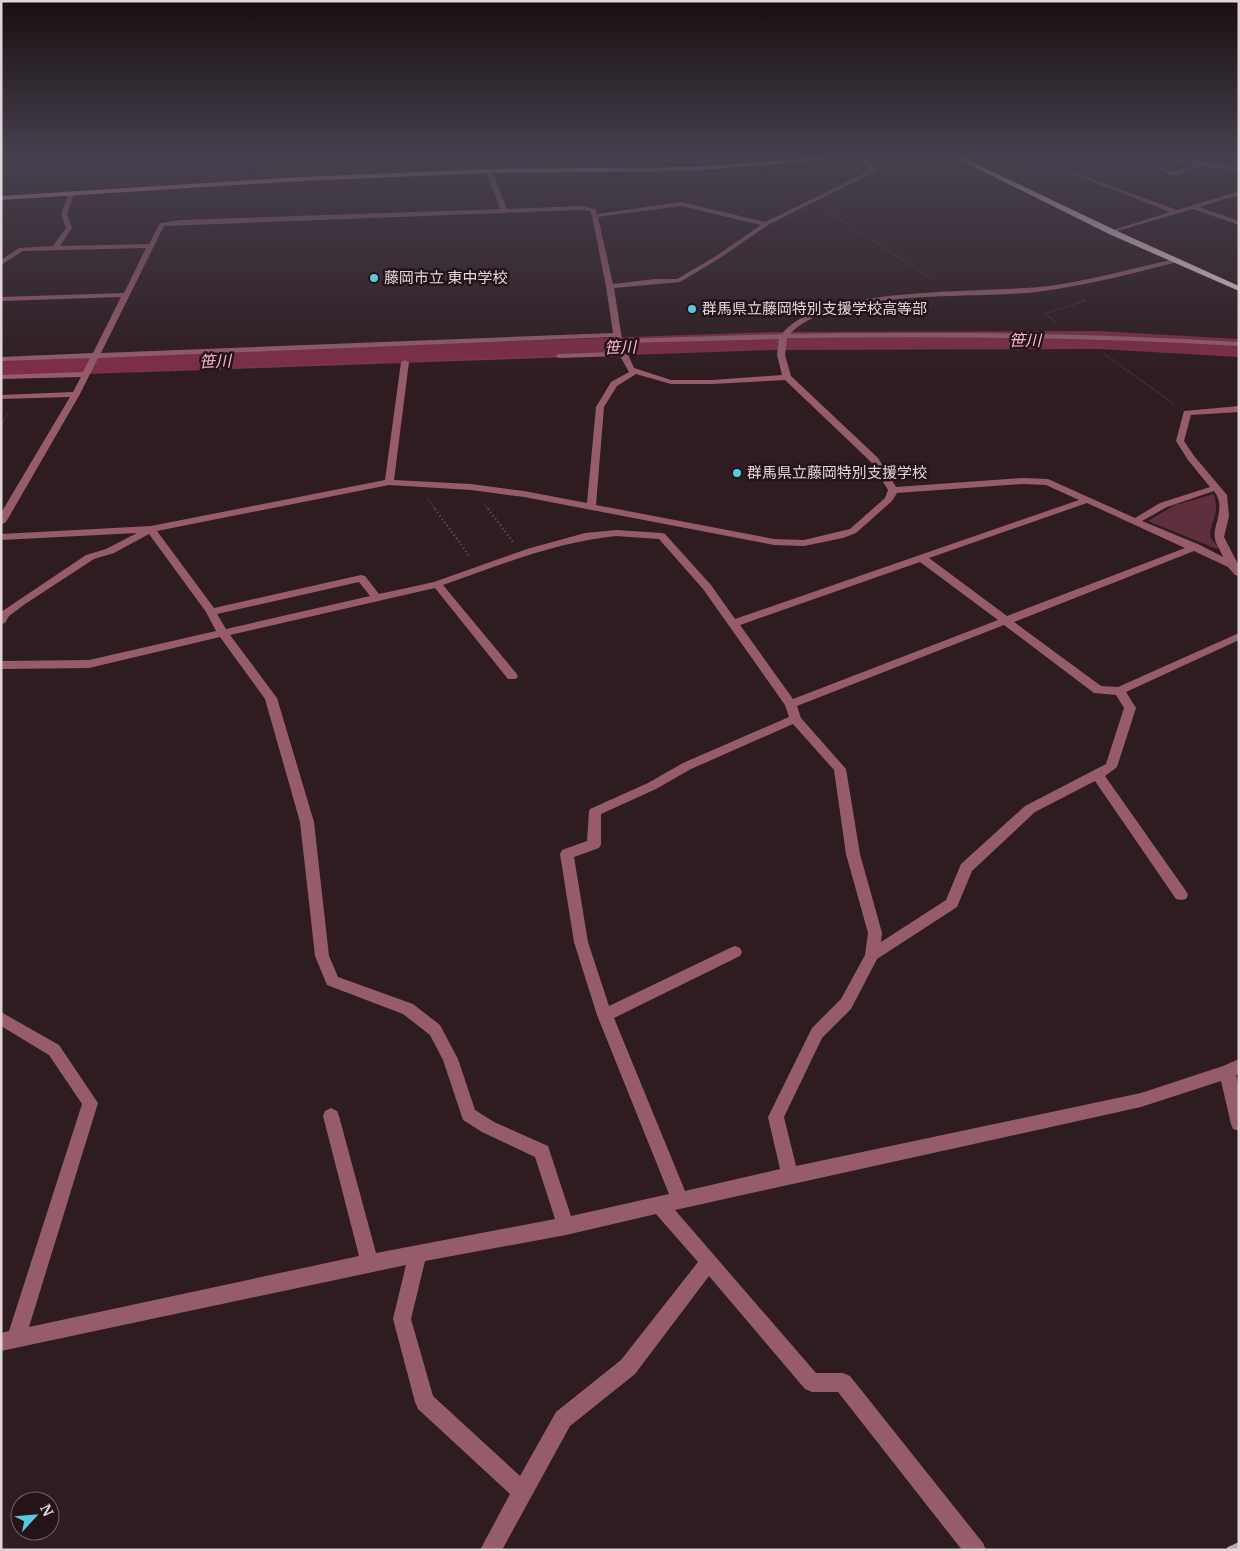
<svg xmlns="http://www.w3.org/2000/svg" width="1240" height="1551" font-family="Merriweather,'Noto Sans JP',serif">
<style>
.green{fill:#5f2f3d}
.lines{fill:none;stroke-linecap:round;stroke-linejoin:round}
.river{fill:#7d2d49;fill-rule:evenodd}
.path-far1{stroke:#67565b;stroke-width:2;stroke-dasharray:0.5 2;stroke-linecap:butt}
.path{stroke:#67565b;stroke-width:2.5;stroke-dasharray:1 3;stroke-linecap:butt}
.minor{fill:#965c6c;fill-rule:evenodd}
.major{fill:#fe9eb9;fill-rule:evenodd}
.highway{fill:#f3d5dc;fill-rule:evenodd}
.rail{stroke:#b8aaad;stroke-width:5.5;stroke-dasharray:15 8;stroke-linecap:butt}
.poi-dot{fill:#55cadf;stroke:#241318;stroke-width:2}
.labels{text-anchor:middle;stroke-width:5;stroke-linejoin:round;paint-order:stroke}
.far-poi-label{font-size:15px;fill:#e2d5d8;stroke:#241318;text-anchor:start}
.far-water-label{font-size:16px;font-style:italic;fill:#feb6c9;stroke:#241318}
</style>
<rect width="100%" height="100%" fill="#2e1c21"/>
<!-- green -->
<path class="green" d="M1214,494C1220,517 1211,517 1210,537L1218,547L1217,549L1148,521L1175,505Z"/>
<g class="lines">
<!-- river -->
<path class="river" d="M1098,331L1239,339V357L1098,349L773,350L1,377V359L773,332Z"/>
<!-- path-far1 -->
<g class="path-far1">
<path d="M826,210L934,280"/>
<path d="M1055,321L1044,314L1084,301L1081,297"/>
<path d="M1104,354L1174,404"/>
<path d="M420,361L544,357"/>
<path d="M138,372L389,362"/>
<path d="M1,424L9,412"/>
<path d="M428,499L436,510"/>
<path d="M485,505L489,510"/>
</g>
<!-- path -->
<g class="path">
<path d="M435,509L470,557"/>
<path d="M488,509L513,542"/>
</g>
<!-- minor -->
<g class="minor">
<path d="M794,157H801L807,160L804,162Z"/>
<path d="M855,157H861L878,170L768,225L720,258L680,282L614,288L622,339L782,334C820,284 988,294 1049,286C1092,280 1133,268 1175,259L1177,260V262C1131,274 1084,286 1036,292C975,299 832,288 790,334C940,331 1089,333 1239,342V346C1088,337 938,336 787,338L785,355L791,376L878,458L896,487L1023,478L1048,479L1135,518L1160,503L1210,487L1188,460L1176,441L1184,411L1239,406V412L1191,415L1184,441L1194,456L1227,495L1229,516L1224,537L1239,566V576L1235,575L1228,567L1194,551L1014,622L1101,686L1118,687L1239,633V640L1126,692L1136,708L1117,767L1105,776L1186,891L1188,895L1186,899L1181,900L1176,899L1095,781L1035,812L972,871L957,907L877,959L851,1009L822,1038L784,1117L796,1166L1141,1093L1223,1066L1239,1059V1074L1236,1075L1239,1088V1131L1233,1129L1231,1124L1221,1081L1141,1107L675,1210L816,1373H843L850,1376L983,1543L986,1550H962L838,1392H812L805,1389L709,1276L635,1374L570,1426L502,1550H480L510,1494L418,1409L415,1402L393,1319L406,1265L1,1351V1333L9,1331L82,1104L49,1055L1,1026V1012L59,1045L98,1103L29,1327L359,1256L323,1116L325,1111L331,1108L337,1111L339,1116L376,1253L555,1219L535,1157L482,1132L463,1120L443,1060L430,1035L403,1014L327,985L315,956L300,822L265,699L220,637L89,668L1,669V661L89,660L216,631L206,612L149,534L114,553L94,559L25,604L9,616L5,623L1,624V612L86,555L106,549L137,533L1,540V534L151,526L385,480L401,362L405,360L409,362L394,480L471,484L524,491L587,503L596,407L611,382L629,372L620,356L559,358L555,356L559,354L618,352L614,337L98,358L80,394L6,522L1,525V513L70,397L1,399V395L73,392L81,377L1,379V375L83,372L90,358L1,361V357L93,353L121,297L1,301V297L124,293L146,248L23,251L1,265V260L19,248L53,246L66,228L61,214L69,193L72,191L75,193L67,214L72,228L60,246L149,244L160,223L181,220L500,209L486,171L489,169L492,171L507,209L580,206L595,209L597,214L681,202L765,222L871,170ZM681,206L761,225L716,256L677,279H655L613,284L598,217ZM580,210L590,211L592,216L606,286L613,333L101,353L164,226ZM779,339L777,355L782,375L712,380H671L634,368L623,343ZM636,374L671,384H712L785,380L871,462L888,490L885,498L850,529L804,540L774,539L596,505L604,407L617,386ZM1023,484L1046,485L1079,500L735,619L711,585L665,534L662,533L616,530L585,533L527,549L434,582L379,594L365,576L361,575L214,608L157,531L389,485L471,490L524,497L774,545L804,546L843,538L856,533L892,501L897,493ZM1214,491C1227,507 1212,526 1215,539C1216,545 1221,551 1223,557L1200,545L1142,521L1167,507ZM1087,503L1185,548L1007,616L929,558ZM616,536L659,539L703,589L785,705L789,717L683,763L648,783L590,809L589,812L587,841L562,850L560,854L574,942L597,1015L669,1194L571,1216L548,1146L494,1122L475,1110L458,1059L440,1025L413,1004L338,977L329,956L314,822L277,698L230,635L435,588L508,679H516L518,676L516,673L443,585C500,565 556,542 616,536ZM920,562L998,620L793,699L740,625ZM359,582L370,596L226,629L217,614ZM1004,625L1094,693L1116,695L1124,708L1106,764L1025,806L961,864L946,900L881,942L882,933L860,854L846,769L801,718L797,706ZM793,724L834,770L846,854L868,933L865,955L841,999L812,1028L768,1117L780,1169L685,1191L614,1018L740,956L742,952L740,948L735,946L730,948L609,1006L588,942L574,857L599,848L601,844V814L656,789L691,769ZM656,1214L698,1262L621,1360L556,1412L520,1476L433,1396L411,1319L425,1261L566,1235Z"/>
<path d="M1151,157H1164L1239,167V171L1202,166L1173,176L1159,170L1162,168L1173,172L1196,165Z"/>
<path d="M1073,172L1177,210L1239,191V195L1199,207L1239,221V225L1193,209L1110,233V231L1170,212L1073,174Z"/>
</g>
<!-- major -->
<path class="major" d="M835,157H856L690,171L489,173L301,181L1,200V196L301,177L489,169L690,167Z"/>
<!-- highway -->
<path class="highway" d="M954,157H962L1115,230L1239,286V291L1109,234Z"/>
<!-- rail -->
<path class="rail" d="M1228,1550L1239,1545"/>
</g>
<!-- sky -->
<linearGradient id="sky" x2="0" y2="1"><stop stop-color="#190f12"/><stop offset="0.42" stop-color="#46404e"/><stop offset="1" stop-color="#46404e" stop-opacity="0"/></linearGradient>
<rect width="1240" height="374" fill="url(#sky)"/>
<!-- markers -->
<g class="poi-dot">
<circle cx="374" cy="278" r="5"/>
<circle cx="692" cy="309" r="5"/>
<circle cx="737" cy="473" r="5"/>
</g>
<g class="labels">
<!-- far-poi labels -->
<g class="far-poi-label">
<text x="384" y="283">藤岡市立 東中学校</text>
<text x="702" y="314">群馬県立藤岡特別支援学校高等部</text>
<text x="747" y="478">群馬県立藤岡特別支援学校</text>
</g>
<!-- far-water labels -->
<g class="far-water-label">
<text x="1025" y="346">笹川</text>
<text transform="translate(620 347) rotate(-2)" y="6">笹川</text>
<text transform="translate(215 361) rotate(-2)" y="6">笹川</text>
</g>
</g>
<!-- border -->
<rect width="1240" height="1551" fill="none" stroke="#e2d5d8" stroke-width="5"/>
<!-- north arrow -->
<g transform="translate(35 1516) rotate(64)"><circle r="24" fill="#241318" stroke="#706165"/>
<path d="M0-4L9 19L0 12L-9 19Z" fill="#55cadf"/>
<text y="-8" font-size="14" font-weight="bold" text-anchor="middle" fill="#e2d5d8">N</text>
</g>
</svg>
